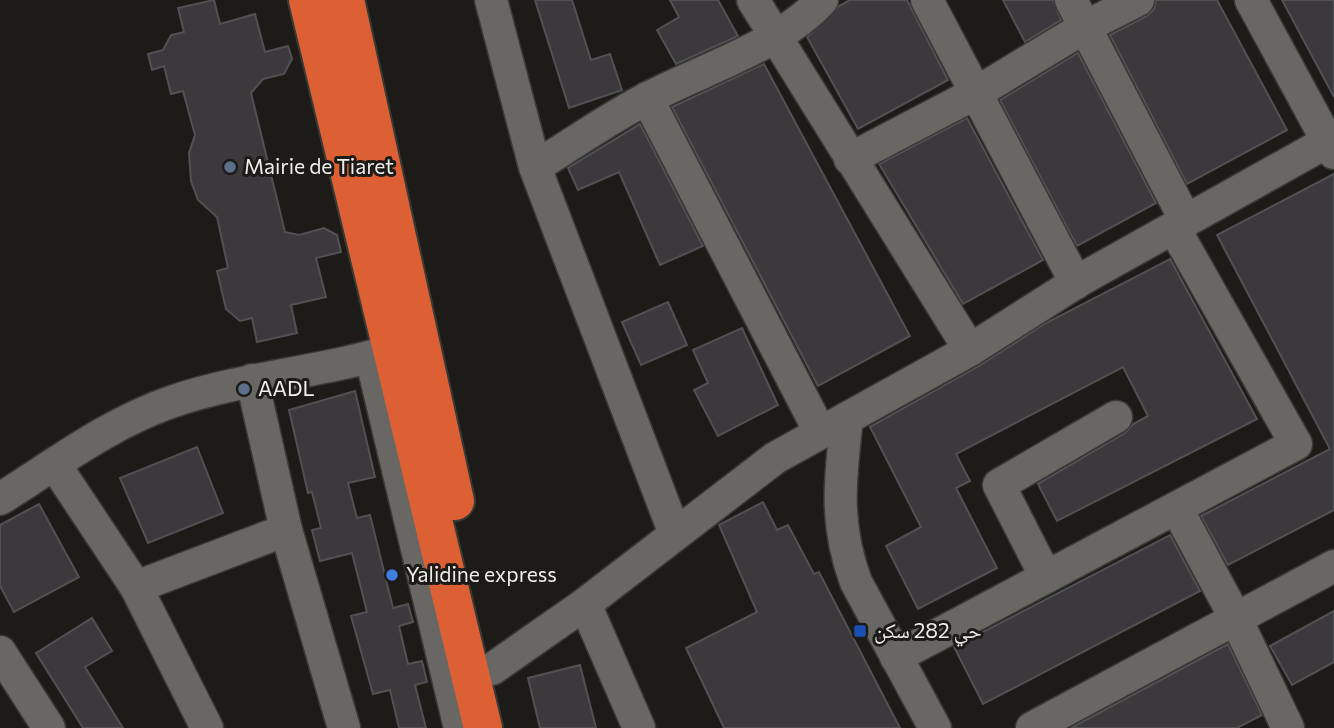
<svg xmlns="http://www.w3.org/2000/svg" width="1334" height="728" font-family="Commissioner,'Noto Naskh Arabic',sans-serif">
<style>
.building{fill:#3b393c;stroke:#515053;stroke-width:2}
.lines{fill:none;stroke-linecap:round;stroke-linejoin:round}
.minor-casing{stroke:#393937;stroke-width:35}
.highway-casing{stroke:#393937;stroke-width:42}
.minor{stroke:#686764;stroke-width:32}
.highway{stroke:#dc6033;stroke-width:38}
.service-dot{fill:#5c6f8a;stroke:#1c1b18;stroke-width:2.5}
.shop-dot{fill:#3f7fe0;stroke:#1c1b18;stroke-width:2.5}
.transit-dot{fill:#1a4fb4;stroke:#1c1b18;stroke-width:2.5}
.labels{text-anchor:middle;stroke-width:6;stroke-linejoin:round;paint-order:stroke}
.poi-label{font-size:21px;fill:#eeedeb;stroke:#1c1b18;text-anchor:start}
</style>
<rect width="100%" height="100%" fill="#1c1b18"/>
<!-- building -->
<g class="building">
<path d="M214,0L220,24L255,14L265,52L288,46L292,59L284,74L263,79L251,93L285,232L299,235L324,228L337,235L341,252L316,258L326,297L291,305L297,333L257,342L252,318L240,321L226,309L217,271L228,268L217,217L198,200L191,181L189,153L195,135L183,91L171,94L164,66L152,70L148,54L163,50L171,35L184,32L178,8Z"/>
<path d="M535,0H572L591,60L610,54L622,90L569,108Z"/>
<path d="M670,0H718L738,36L676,64L657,30L679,17Z"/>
<path d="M850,0H907L948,80L858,129L807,37L839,6Z"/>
<path d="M1003,0H1053L1061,20L1025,42Z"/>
<path d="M1156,0H1217L1287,130L1187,184L1110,35L1147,16L1154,9Z"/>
<path d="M1282,0H1334V97Z"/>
<path d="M1078,53L1156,203L1077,246L1000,100Z"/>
<path d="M764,64L910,336L818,386L672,107Z"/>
<path d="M967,118L1043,260L963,304L879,164Z"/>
<path d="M640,124L703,246L660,265L619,172L578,190L568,168Z"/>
<path d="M1334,174V510L1228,565L1201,516L1330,449L1217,235Z"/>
<path d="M1170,259L1257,419L1057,521L1038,484L1125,433L1133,424L1148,416L1123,367L956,454L970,481L956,488L997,568L918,609L886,546L921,527L870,427L979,366L1046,323Z"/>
<path d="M668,302L687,345L641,365L622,322Z"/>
<path d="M742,328L778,405L718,436L694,390L708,383L693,350Z"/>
<path d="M355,391L375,477L348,483L357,518L370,515L393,608L408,604L413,622L399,626L408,664L422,661L427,682L415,685L426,728H399L390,690L373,694L351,616L367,612L352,553L320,561L312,530L321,528L312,492L308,493L289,410Z"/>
<path d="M197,447L223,513L148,543L120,478Z"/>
<path d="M763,502L777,530L788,525L814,574L819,572L900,728H724L686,648L757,612L719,525Z"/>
<path d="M39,504L79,577L14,612L0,586V525Z"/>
<path d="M1170,535L1200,591L983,704L954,647Z"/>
<path d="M1334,611V662L1292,685L1270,646Z"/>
<path d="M92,618L112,651L85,667L123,728H83L36,653Z"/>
<path d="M1228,644L1262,715L1237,728H1071Z"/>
<path d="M580,665L596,728H540L528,678Z"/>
</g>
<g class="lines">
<!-- minor casing -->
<g class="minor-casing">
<g id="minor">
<path d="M491,0L535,167L675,534"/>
<path d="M753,0L970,350"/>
<path d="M927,0L1076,283"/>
<path d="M1071,0L1186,221"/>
<path d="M1251,0L1334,153"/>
<path d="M647,98L820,432"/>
<path d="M850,159L976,93L1085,27L1138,0"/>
<path d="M535,167C573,144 610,117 650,97C704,69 781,45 822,0"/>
<path d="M371,357L460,728"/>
<path d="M252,380L286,530L344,728"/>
<path d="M847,418C840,479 834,523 856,582L935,728"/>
<path d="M55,465L136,587L207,728"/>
<path d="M0,499C56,464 108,424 171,402C243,377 321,373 393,350"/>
<path d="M1177,509L1236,619L1288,728"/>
<path d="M1046,577L999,485L1116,417"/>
<path d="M136,587L286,530"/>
<path d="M585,604L639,728"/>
<path d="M0,652L49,728"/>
<path d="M896,657L1296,444L1174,228"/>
<path d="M492,669L585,604L775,458L970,350L1080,280L1334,138"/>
<path d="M1032,728L1334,566"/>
</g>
</g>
<!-- highway casing -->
<g class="highway-casing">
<g id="highway">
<path d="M308,0L483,728"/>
<path d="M345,0L455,501"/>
</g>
</g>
<!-- minor -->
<use href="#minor" class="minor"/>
<!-- highway -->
<use href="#highway" class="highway"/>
</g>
<!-- markers -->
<g class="service-dot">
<circle cx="230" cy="167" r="7"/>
<circle cx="244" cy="389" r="7"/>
</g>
<circle class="shop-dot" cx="392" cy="575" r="7"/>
<rect class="transit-dot" x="853" y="624" width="14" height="14" rx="3.5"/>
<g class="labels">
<!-- poi labels -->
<g class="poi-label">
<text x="244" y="174">Mairie de Tiaret</text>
<text x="258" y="396">AADL</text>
<text x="406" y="582">Yalidine express</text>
<text x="874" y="638">حي 282 سكن</text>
</g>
</g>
</svg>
